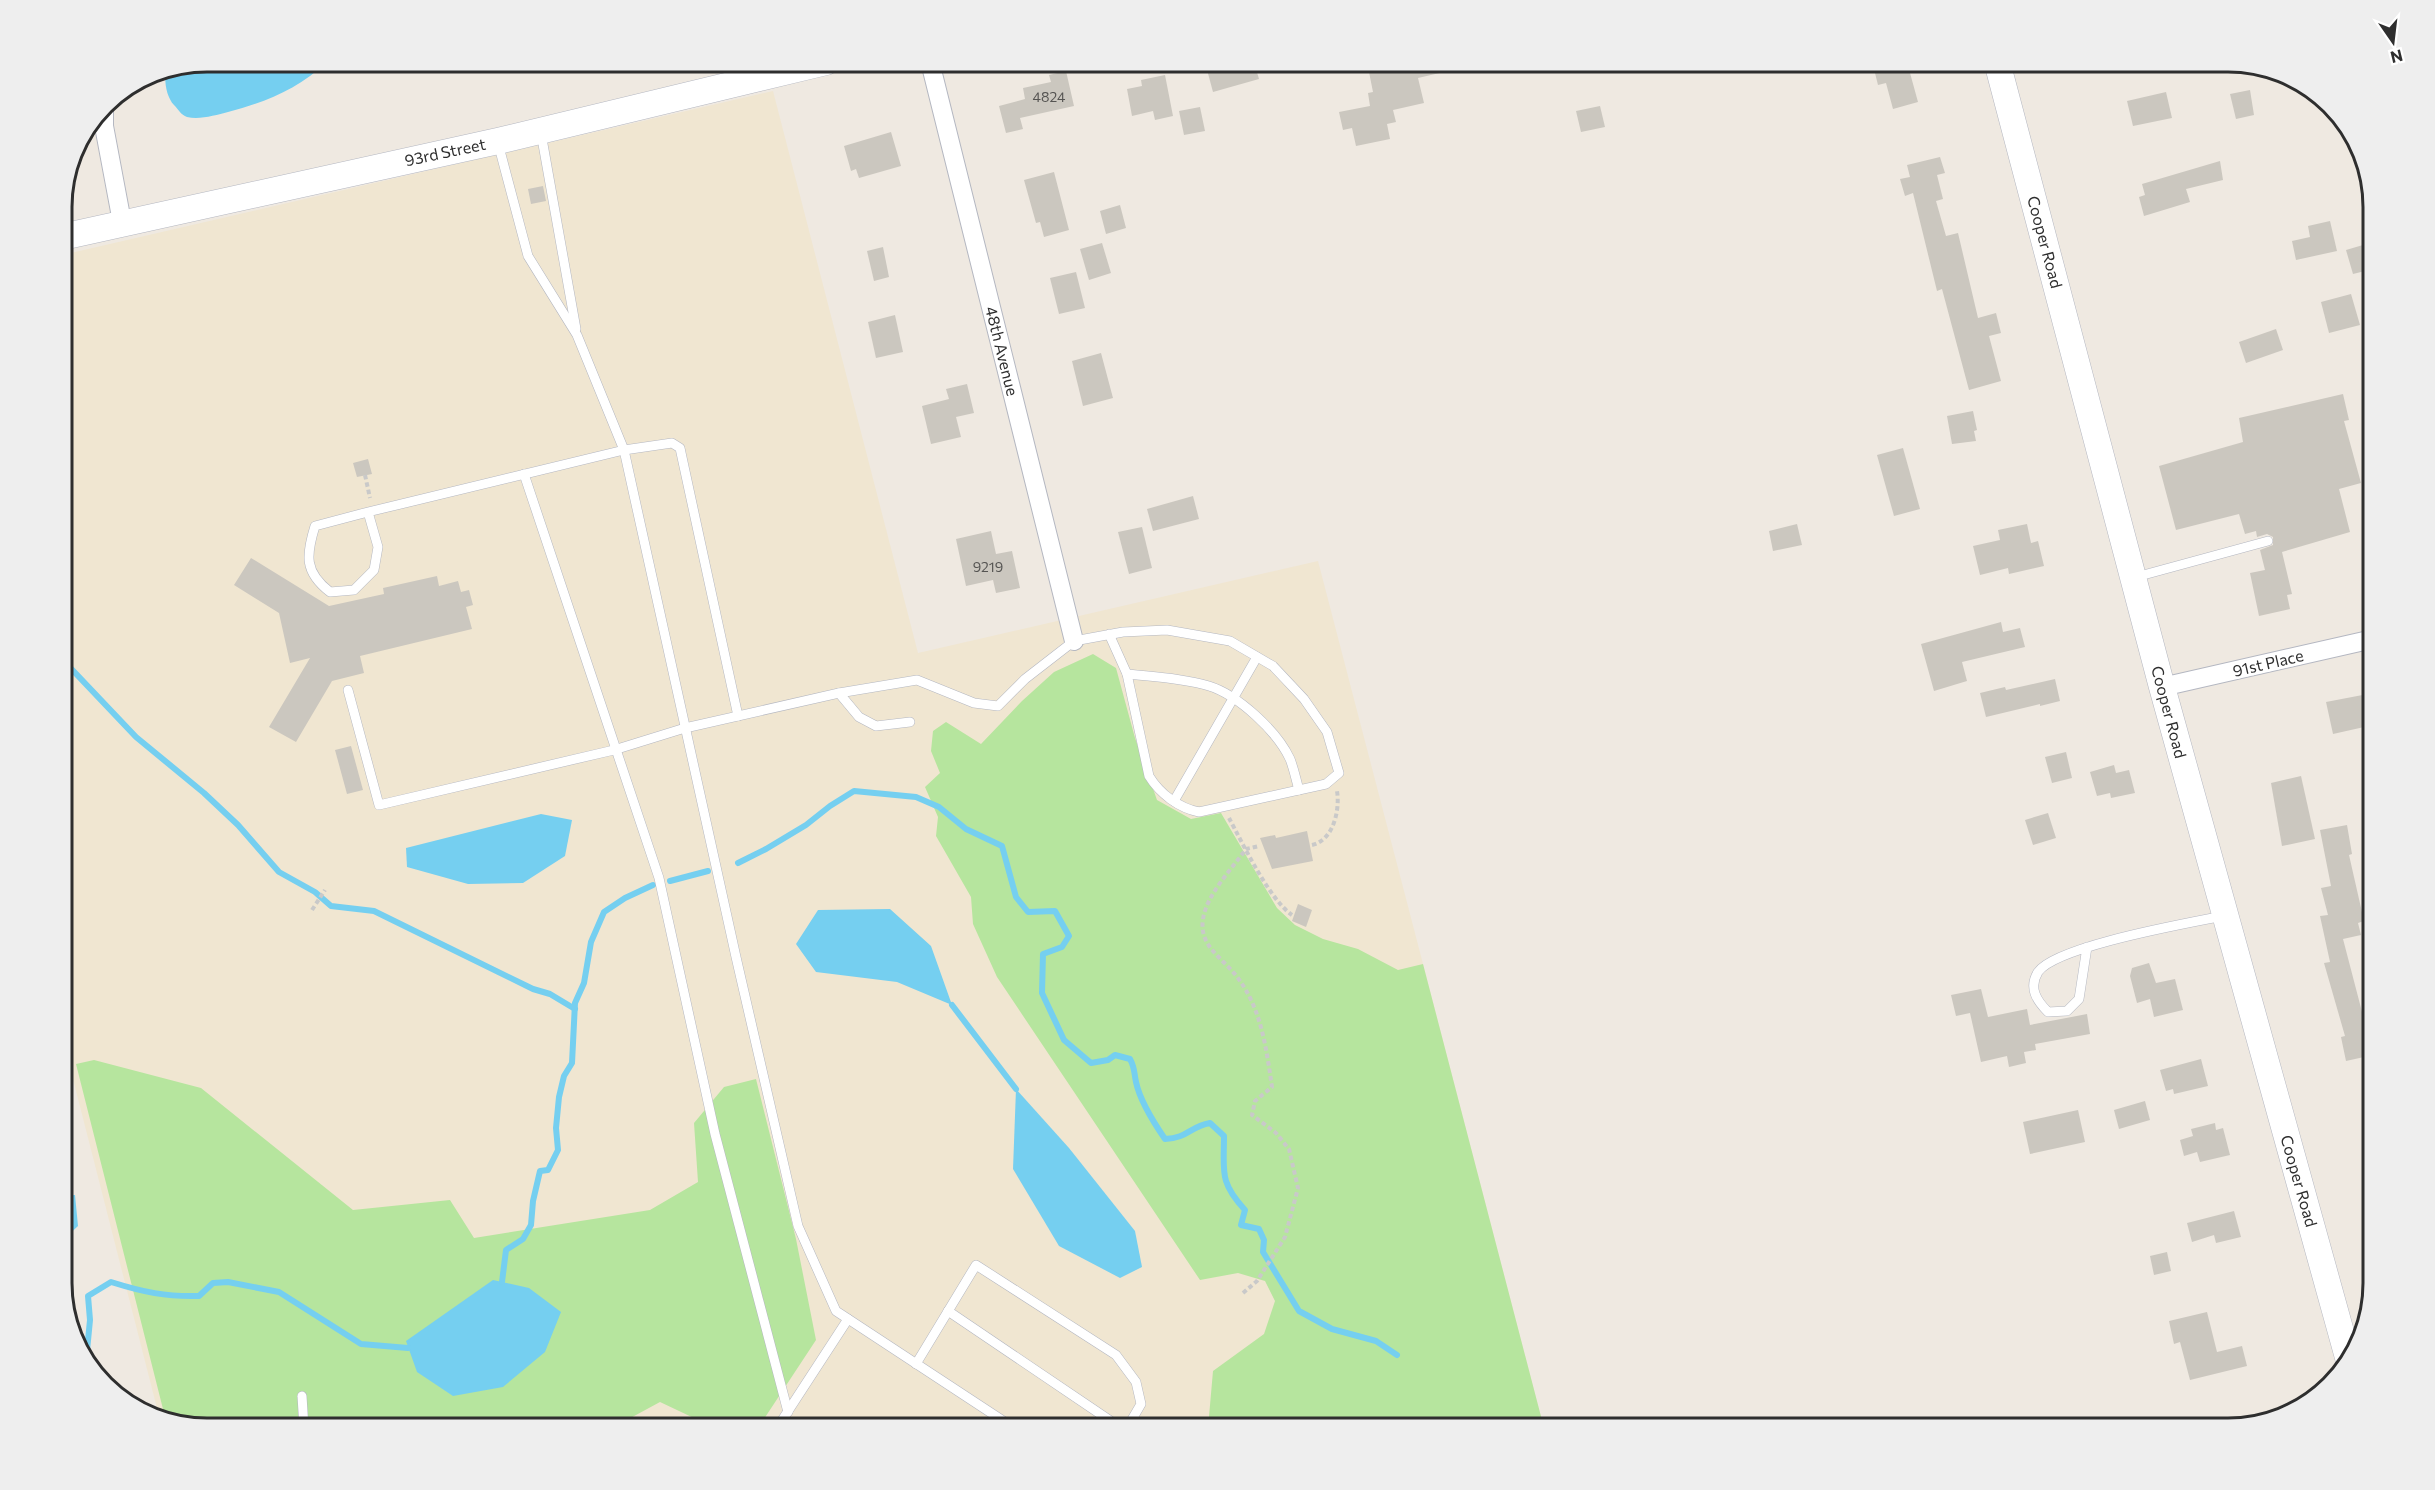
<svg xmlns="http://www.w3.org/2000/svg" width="2435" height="1490" font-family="Commissioner,sans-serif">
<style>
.education{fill:#f0e6d1}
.green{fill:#b6e59e}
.water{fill:#75cff0}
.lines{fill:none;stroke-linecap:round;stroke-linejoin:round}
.stream{stroke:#75cff0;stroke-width:6}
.building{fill:#cbc7bf}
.lane-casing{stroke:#b4b7c1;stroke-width:10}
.street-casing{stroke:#b4b7c1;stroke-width:20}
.secondary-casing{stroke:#b4b7c1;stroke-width:27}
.path{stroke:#c9c9c9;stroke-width:4;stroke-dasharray:4.5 3;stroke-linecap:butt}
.lane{stroke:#fff;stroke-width:9}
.street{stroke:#fff;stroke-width:18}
.secondary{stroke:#fff;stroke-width:26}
.labels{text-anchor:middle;stroke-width:5;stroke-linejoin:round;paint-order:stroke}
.number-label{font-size:14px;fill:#555452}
.street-label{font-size:16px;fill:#2e2e2e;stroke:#fff}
.rim{fill:none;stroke:#2e2e2e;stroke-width:3}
</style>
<rect width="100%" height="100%" fill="#efe9e1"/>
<!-- education -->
<path class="education" d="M773,91L918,653L1318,561L1544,1428H207L159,1416L62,1036V255Z"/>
<!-- green -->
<g class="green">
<path d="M1093,654L1116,668L1135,738L1157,800L1191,819L1221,813L1277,908L1295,925L1323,939L1358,949L1398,970L1423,964L1544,1428H1208L1213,1371L1264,1334L1275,1301L1265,1281L1238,1273L1200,1280L997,977L973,924L971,897L936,836L938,817L925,787L940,773L931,751L933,731L946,722L981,744L1022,701L1054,672Z"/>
<path d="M94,1060L201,1088L353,1210L450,1200L474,1238L650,1210L698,1182L694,1123L724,1087L756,1079L796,1239L816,1340L758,1428H715L660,1402L612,1428H207L165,1417L76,1064Z"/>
</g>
<!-- water -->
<g class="water">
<path d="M207,62H327C298,89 266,102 228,112C216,115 200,120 187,117C181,115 178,109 174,105C166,96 164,81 166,69Z"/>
<path d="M541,814L572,820L565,856L523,883L468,884L407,867L406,848Z"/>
<path d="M890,909L931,946L952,1005L897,982L816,972L796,944L818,910Z"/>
<path d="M1016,1089L1069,1148L1135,1231L1142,1267L1120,1278L1059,1246L1013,1169Z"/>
<path d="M75,1195L78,1226L62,1241V1196Z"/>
<path d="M493,1280L529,1288L561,1312L545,1352L503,1387L453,1396L417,1372L406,1341Z"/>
</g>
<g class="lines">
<!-- stream -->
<g class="stream">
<path d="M62,304L67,268"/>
<path d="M62,659L136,737L204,793L238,825L279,872L315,892L331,906L374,911L533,989L550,994L575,1009"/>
<path d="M738,863L766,849L806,825L830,806L854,791L916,797L939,807L966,829L1002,846L1016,897L1028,912L1055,911L1069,936L1062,947L1043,954L1042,993L1064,1040L1091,1063L1108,1060L1115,1055L1130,1059C1135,1068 1134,1073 1136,1082C1140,1101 1154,1123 1165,1139C1188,1138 1189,1127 1210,1123L1224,1136C1224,1172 1219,1182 1245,1210L1241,1225L1259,1229L1264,1240L1263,1252L1299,1311L1332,1329L1376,1341L1397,1355"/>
<path d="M670,881L708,871"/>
<path d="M952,1005L1016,1089"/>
<path d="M502,1282L506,1250L523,1239L531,1225L533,1201L540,1171L548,1170L558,1150L556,1128L559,1097L564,1076L572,1063L575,1003L584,983L591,942L604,912L625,898L653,885"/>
<path d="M86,1361L90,1320L88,1296L111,1282C143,1292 166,1297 199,1296L213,1283L228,1282L279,1292L361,1344L408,1348"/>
</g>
</g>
<!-- building -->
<g class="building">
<path d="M1222,62H1254L1259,79L1213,92L1206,66Z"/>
<path d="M1405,62H1460L1461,68L1418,78L1424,103L1393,110L1396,122L1387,124L1390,139L1356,146L1352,128L1343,130L1339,112L1370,106L1368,93L1373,92L1369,72L1406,64Z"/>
<path d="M1888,62H1907L1918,102L1893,109L1886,83L1878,85L1873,65Z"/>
<path d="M1066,71L1074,106L1020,118L1023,129L1006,133L999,106L1025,99L1023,88L1051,82L1049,75Z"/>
<path d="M1165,75L1173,116L1155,120L1153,111L1132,116L1127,89L1142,86L1141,80Z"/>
<path d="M2250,90L2254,115L2236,119L2230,94Z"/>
<path d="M2166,92L2172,118L2133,126L2127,101Z"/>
<path d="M1600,106L1605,127L1581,132L1576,111Z"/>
<path d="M1200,107L1205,131L1184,135L1179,111Z"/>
<path d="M891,132L901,166L859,178L856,169L851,171L844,146Z"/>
<path d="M1940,157L1945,173L1937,175L1943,199L1936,201L1946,236L1958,233L1978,318L1996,313L2001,333L1989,336L2001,381L1969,390L1942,289L1937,291L1913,193L1905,196L1900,179L1910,177L1907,165Z"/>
<path d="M2220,161L2223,180L2186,189L2190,202L2144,216L2139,197L2145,195L2142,184Z"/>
<path d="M1054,172L1069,230L1044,237L1040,222L1036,223L1024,180Z"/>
<path d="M543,186L546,201L531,204L528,189Z"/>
<path d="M1120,205L1126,228L1106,234L1100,211Z"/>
<path d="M2330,221L2337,251L2296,260L2292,241L2310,237L2308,226Z"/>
<path d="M1102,243L1111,273L1089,280L1080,249Z"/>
<path d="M2363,245L2369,270L2353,274L2346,250Z"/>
<path d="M883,247L889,277L874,281L867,251Z"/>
<path d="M1076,272L1085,308L1059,314L1050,278Z"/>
<path d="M2351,294L2360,325L2329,333L2321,302Z"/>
<path d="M895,315L903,352L876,358L868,322Z"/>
<path d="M2276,329L2283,350L2246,363L2239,342Z"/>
<path d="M1101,353L1113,398L1083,406L1072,361Z"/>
<path d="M967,384L974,413L956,417L961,437L931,444L922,406L949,399L946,389Z"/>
<path d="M2343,394L2349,420L2344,421L2361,483L2339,489L2350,532L2282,552L2292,594L2287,595L2290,609L2259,616L2250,573L2265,570L2260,550L2273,545V537L2267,534L2257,537L2256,531L2245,534L2239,514L2176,530L2159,466L2243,442L2239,418Z"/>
<path d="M1973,411L1977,430L1974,431L1976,441L1952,444L1947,416Z"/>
<path d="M1903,448L1920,509L1894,516L1877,455Z"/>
<path d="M368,459L372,474L357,477L353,463Z"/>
<path d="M1193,496L1199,519L1153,531L1147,509Z"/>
<path d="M1797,524L1802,545L1773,551L1769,531Z"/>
<path d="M2027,524L2031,543L2038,541L2044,566L2009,574L2008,568L1980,575L1973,546L2000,540L1998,530Z"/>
<path d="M1142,527L1152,568L1129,574L1118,532Z"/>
<path d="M991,531L996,554L1012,551L1020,588L996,593L993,580L966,586L956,539Z"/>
<path d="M251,558L329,606L384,594L383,588L437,576L439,586L458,581L461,592L469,590L473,605L466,607L472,629L360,656L364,673L332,681L296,742L269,727L310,658L290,663L279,613L234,585Z"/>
<path d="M2001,622L2003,632L2020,628L2025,647L1962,662L1967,681L1934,691L1921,644Z"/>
<path d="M2055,679L2060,701L2040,706V704L1986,717L1980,693L2005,687L2006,690Z"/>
<path d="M2373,693V725L2333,734L2326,702Z"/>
<path d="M351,746L363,790L347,794L335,750Z"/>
<path d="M2066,752L2072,778L2052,783L2045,757Z"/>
<path d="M2114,765L2116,773L2129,770L2135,793L2111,798L2110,793L2097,796L2090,772Z"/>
<path d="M2301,776L2315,839L2282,846L2271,783Z"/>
<path d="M2048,813L2056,838L2033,845L2025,820Z"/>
<path d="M2347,825L2352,854L2349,855L2364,921L2358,923L2361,935L2343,939L2367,1031L2373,1030V1055L2346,1061L2341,1037L2345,1036L2324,963L2330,962L2320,916L2328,915L2321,888L2331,886L2320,830Z"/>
<path d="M1307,831L1313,861L1272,869L1260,838L1275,835L1276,838Z"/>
<path d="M1298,904L1312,910L1306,927L1292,921Z"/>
<path d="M2149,963L2156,983L2175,979L2183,1010L2154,1017L2150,999L2137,1003L2130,976L2132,968Z"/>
<path d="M1981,989L1988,1017L2027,1009L2030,1025L2087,1014L2090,1034L2035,1044L2036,1050L2024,1052L2026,1063L2009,1067L2007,1056L1981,1062L1970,1013L1956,1016L1951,995Z"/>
<path d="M2201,1059L2208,1086L2174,1094L2173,1089L2166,1091L2160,1070Z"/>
<path d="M2145,1101L2150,1120L2119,1129L2114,1110Z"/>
<path d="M2078,1110L2085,1142L2030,1154L2023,1122Z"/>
<path d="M2215,1123L2216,1130L2223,1128L2230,1155L2200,1162L2197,1152L2184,1156L2180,1140L2193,1136L2191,1129Z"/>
<path d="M2234,1211L2241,1237L2216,1243L2214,1235L2192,1242L2187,1223Z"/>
<path d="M2167,1252L2171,1271L2154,1275L2150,1256Z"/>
<path d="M2207,1312L2217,1352L2242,1346L2247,1366L2190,1380L2180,1342L2174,1344L2169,1321Z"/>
</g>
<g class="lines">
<!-- lane casing -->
<g class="lane-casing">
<g id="lane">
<path d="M541,133L576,329"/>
<path d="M498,143L528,256L577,335L624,450L736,957L798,1226L836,1311L1014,1428"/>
<path d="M524,474L659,878L715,1134L788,1412"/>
<path d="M368,512L378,547L374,570L354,590L330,592C304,572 306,555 315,526L368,512L372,511L624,450L672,443L680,448L738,716"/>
<path d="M2136,577L2268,541"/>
<path d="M1127,674C1154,677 1182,678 1209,686C1238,695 1277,731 1290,759C1294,769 1296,780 1299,790"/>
<path d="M348,690L379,805L614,750L685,728L839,693L917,680L974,703L998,706L1025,679L1074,641L1123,632L1167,630L1230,641L1273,666L1304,699L1327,732L1339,773L1326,784L1199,812C1179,808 1160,794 1149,776L1127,674L1109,634"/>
<path d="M839,693L859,717L876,726L910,722"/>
<path d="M1174,801L1257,657"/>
<path d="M2087,947L2079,999L2067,1011L2048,1012C2037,1001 2028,988 2038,972C2056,946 2189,923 2223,916"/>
<path d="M948,1311L1121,1428"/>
<path d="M916,1364L976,1265L1116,1355L1136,1382L1141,1404L1127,1428"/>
<path d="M302,1396L304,1428"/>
<path d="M777,1428L848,1319"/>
</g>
</g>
<!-- street casing -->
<g class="street-casing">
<g id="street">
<path d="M930,62L1074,641"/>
<path d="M104,105V126L122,222"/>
<path d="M2162,687L2373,639"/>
</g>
</g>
<!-- secondary casing -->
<g class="secondary-casing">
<g id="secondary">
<path d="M1997,62L2162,687L2349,1361"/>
<path d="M62,237L498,141L826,62"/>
</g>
</g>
<!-- path -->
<g class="path">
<path d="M365,475L370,498"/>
<path d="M1229,818C1243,844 1269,899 1292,915"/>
<path d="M1312,845C1334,840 1340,809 1337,791"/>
<path d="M312,910L325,890"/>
<path d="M1243,1293L1257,1281L1285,1237L1298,1188L1289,1149L1276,1133L1252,1115L1255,1101L1272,1087C1266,1047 1261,1004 1233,972C1219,956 1199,944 1203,919C1207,894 1231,870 1246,849L1259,846"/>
</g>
<!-- lane -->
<use href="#lane" class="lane"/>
<!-- street -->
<use href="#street" class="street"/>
<!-- secondary -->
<use href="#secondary" class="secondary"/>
</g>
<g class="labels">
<!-- number labels -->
<g class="number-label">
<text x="1049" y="102">4824</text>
<text x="988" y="572">9219</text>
</g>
<!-- street labels -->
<g class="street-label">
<text transform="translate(445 152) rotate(-12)" y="6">93rd Street</text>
<text transform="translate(2045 242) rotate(75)" y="6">Cooper Road</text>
<text transform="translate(1002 351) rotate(76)" y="6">48th Avenue</text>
<text transform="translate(2268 663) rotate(-13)" y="6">91st Place</text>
<text transform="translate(2169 712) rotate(75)" y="6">Cooper Road</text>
<text transform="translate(2299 1181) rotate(74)" y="6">Cooper Road</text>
</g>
</g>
<!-- crop -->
<path d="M0 0H2435V1490H0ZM207 72H2228A135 135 0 0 1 2363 207V1283A135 135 0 0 1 2228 1418H207A135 135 0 0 1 72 1283V207A135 135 0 0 1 207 72Z" fill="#eee" fill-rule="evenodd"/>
<path class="rim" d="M207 72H2228A135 135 0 0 1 2363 207V1283A135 135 0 0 1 2228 1418H207A135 135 0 0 1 72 1283V207A135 135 0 0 1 207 72Z"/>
<!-- north arrow -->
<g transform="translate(2393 42) rotate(166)" stroke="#ffffff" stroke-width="4.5" paint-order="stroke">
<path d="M0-4.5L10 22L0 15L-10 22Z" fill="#2e2e2e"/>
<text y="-9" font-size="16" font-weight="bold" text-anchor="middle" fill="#2e2e2e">N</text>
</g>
</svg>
